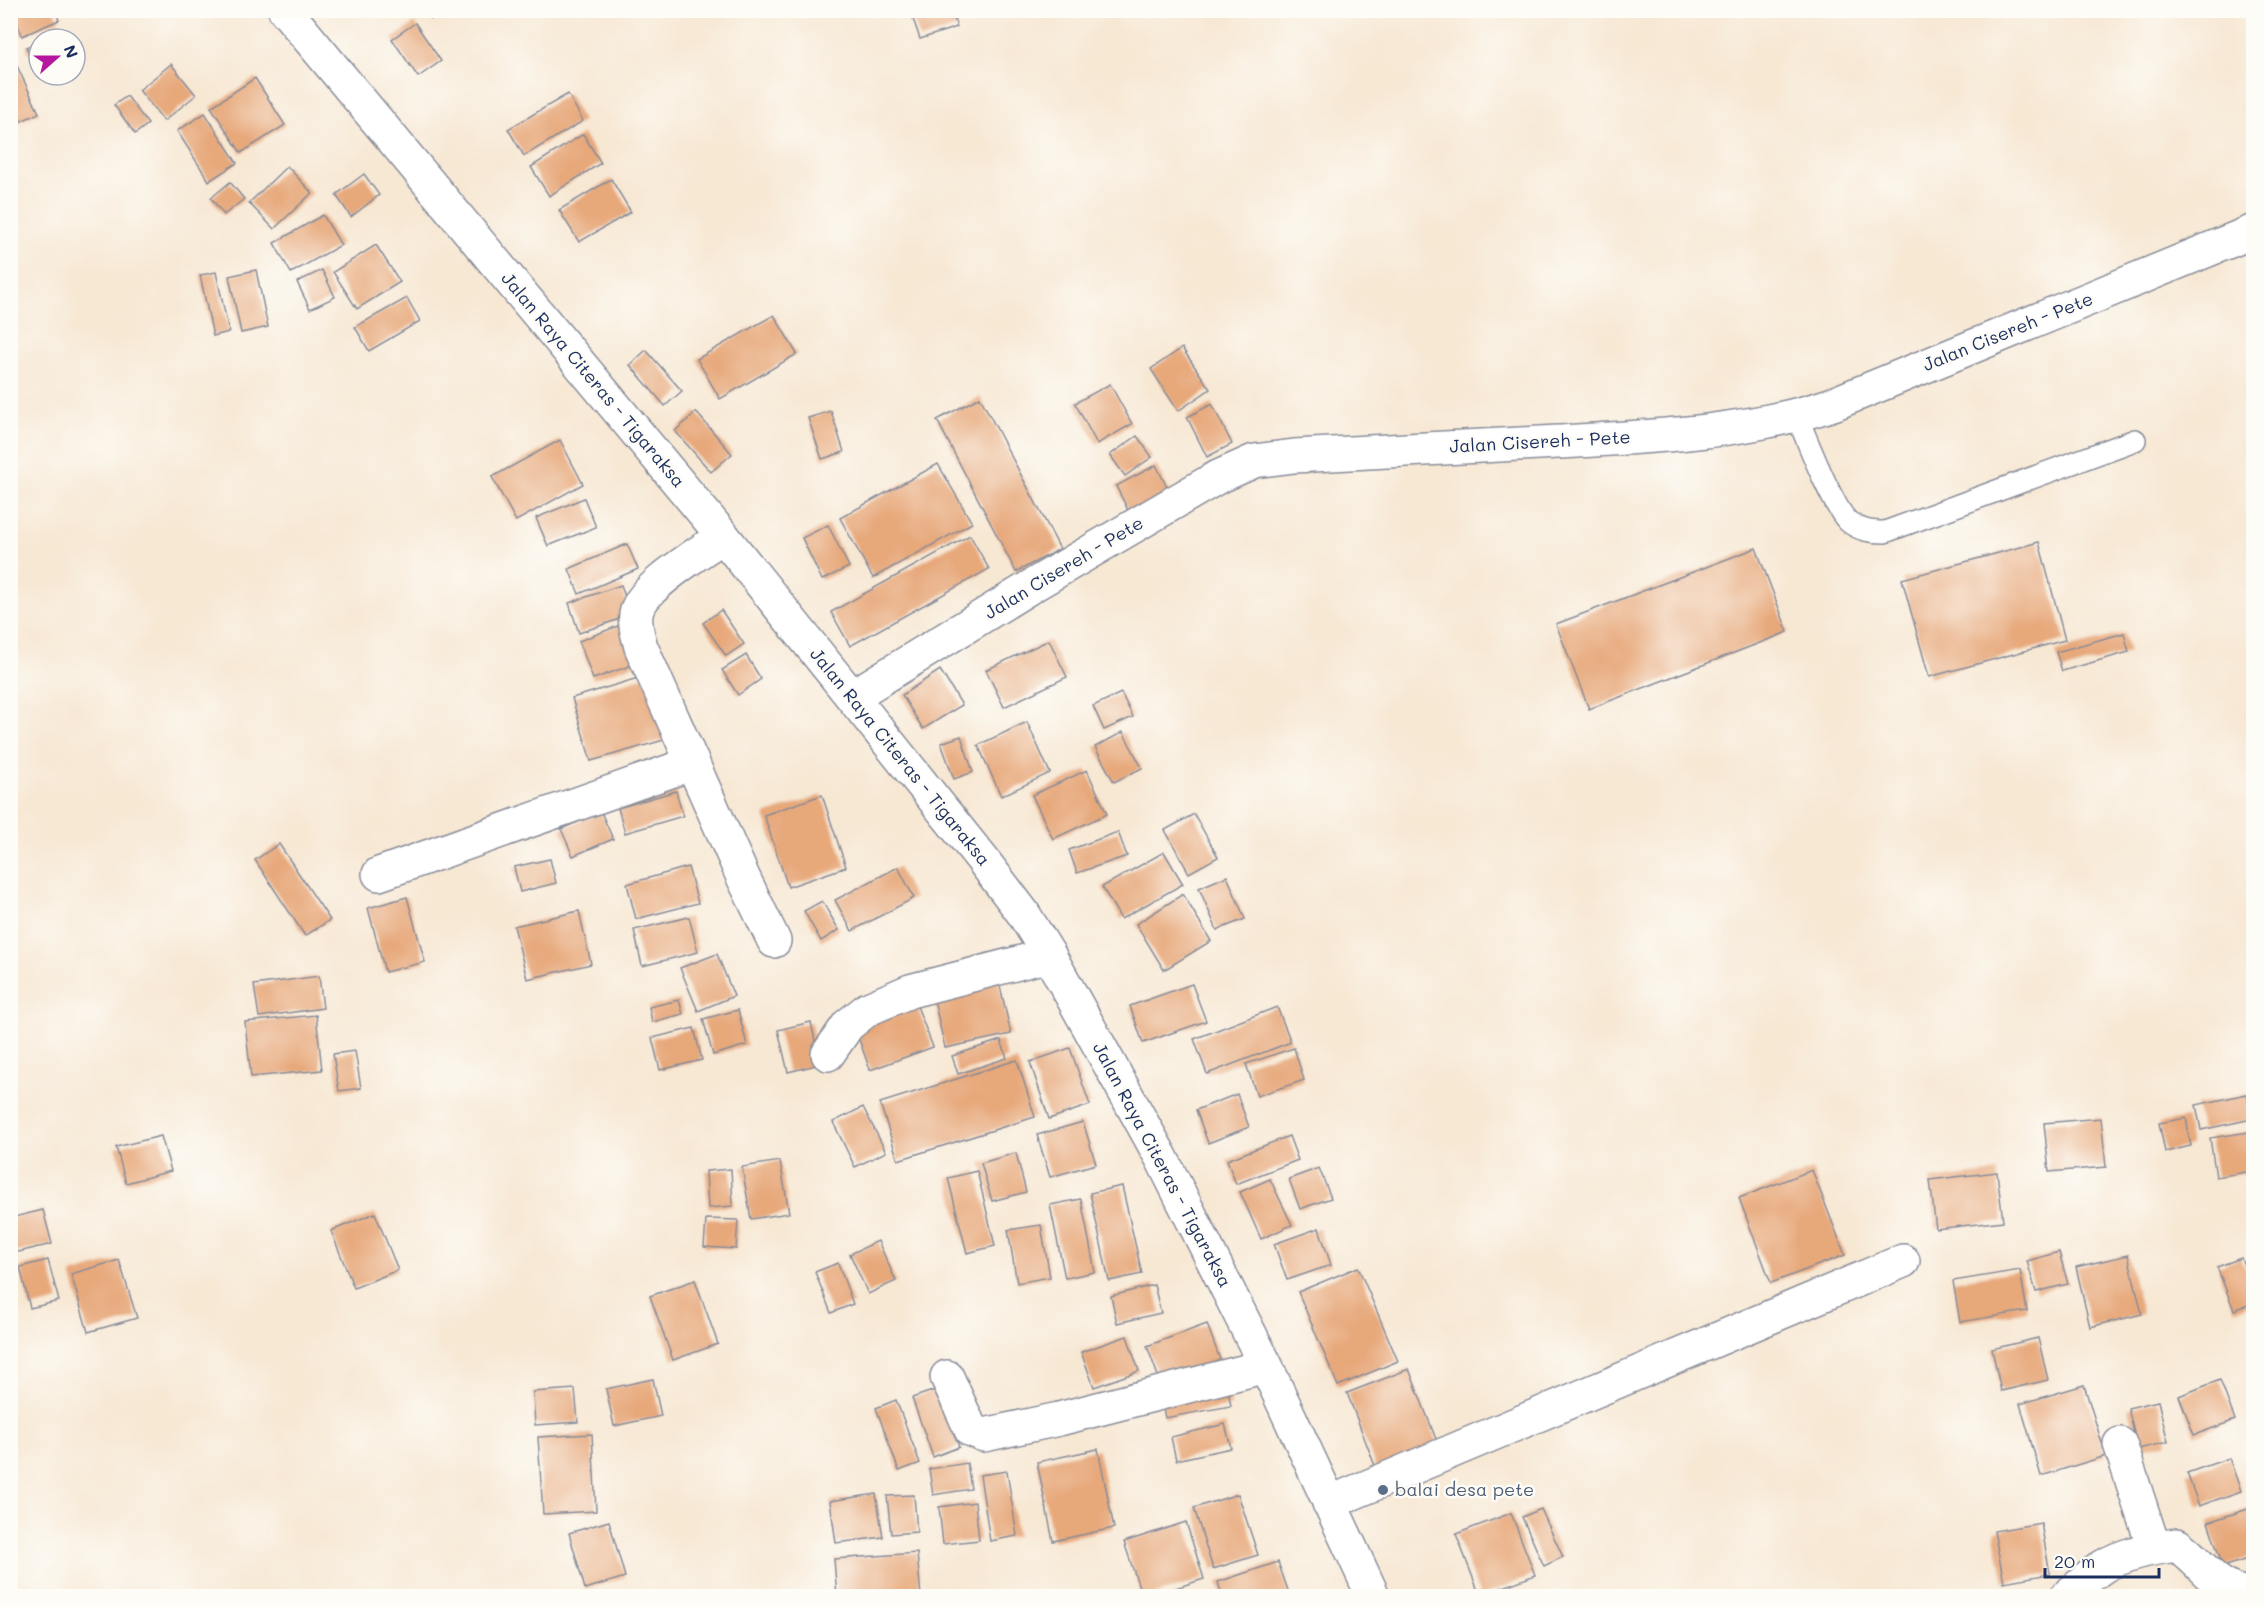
<svg xmlns="http://www.w3.org/2000/svg" width="2264" height="1607" font-family="Mali,sans-serif">
<style>
.building{fill:#e7a87a}
.lines{fill:none;stroke-linecap:round;stroke-linejoin:round}
.service-casing{stroke:#898c99;stroke-width:24}
.minor-casing{stroke:#898c99;stroke-width:36}
.primary-casing{stroke:#898c99;stroke-width:36}
.service{stroke:#fff;stroke-width:21}
.minor{stroke:#fff;stroke-width:33}
.primary{stroke:#fff;stroke-width:33}
.service-dot{fill:#5c6f8a;stroke:#fdfcf7;stroke-width:2}
.labels{text-anchor:middle;stroke-width:5;stroke-linejoin:round;paint-order:stroke}
.street-label{font-size:18px;fill:#1b2f5e;stroke:#fdfcf7}
.service-label{font-size:18px;fill:#4e5e75;stroke:#fdfcf7;text-anchor:start}
</style>
<rect width="100%" height="100%" fill="#fdfcf7"/>
<filter id="ink" filterUnits="userSpaceOnUse"><feTurbulence type="fractalNoise" baseFrequency=".0167" numOctaves="2"/><feDisplacementMap in="SourceGraphic" scale="12" xChannelSelector="R" yChannelSelector="G"/><feConvolveMatrix kernelMatrix="1 2 1 2 8 2 1 2 1" color-interpolation-filters="sRGB"/></filter>
<filter id="wash" filterUnits="userSpaceOnUse"><feTurbulence type="fractalNoise" baseFrequency=".008" numOctaves="4" result="noise"/><feDisplacementMap in="SourceGraphic" scale="24" xChannelSelector="R" yChannelSelector="G"/><feGaussianBlur stdDeviation="1.35" result="paint"/><feColorMatrix in="noise" values="0 0 0 0 0 0 0 0 0 0 0 0 0 0 0 0 0 1.4 0 .05"/><feComposite in="paint" operator="in"/></filter>
<g filter="url(#wash)">
<rect width="100%" height="100%" fill="#f7e8d4"/>
<g id="blocks">
<!-- building -->
<g class="building">
<path d="M12,10H55L59,20L22,36Z"/>
<path d="M427,10H450L431,19Z"/>
<path d="M910,10H951L957,27L920,39Z"/>
<path d="M415,23L441,61L418,77L392,39Z"/>
<path d="M64,30L68,39H44Z"/>
<path d="M39,41V74L26,47Z"/>
<path d="M10,51L39,113L10,126Z"/>
<path d="M171,64L196,95L164,121L139,90Z"/>
<path d="M255,78L285,125L241,153L211,107Z"/>
<path d="M568,94L583,121L524,156L508,129Z"/>
<path d="M127,96L148,124L135,134L114,105Z"/>
<path d="M205,113L237,163L209,181L177,131Z"/>
<path d="M583,134L601,163L549,196L531,167Z"/>
<path d="M287,166L312,193L274,229L249,203Z"/>
<path d="M364,174L379,195L351,217L336,195Z"/>
<path d="M611,179L631,212L579,242L559,210Z"/>
<path d="M230,182L244,199L224,215L211,198Z"/>
<path d="M323,215L341,245L291,273L274,243Z"/>
<path d="M376,245L400,282L357,309L333,272Z"/>
<path d="M256,270L268,327L241,333L229,276Z"/>
<path d="M322,270L335,297L310,309L297,282Z"/>
<path d="M216,272L229,332L213,336L200,275Z"/>
<path d="M407,298L420,321L369,351L355,327Z"/>
<path d="M774,315L797,354L720,399L697,359Z"/>
<path d="M1182,348L1210,389L1178,411L1151,369Z"/>
<path d="M646,350L682,391L665,406L630,365Z"/>
<path d="M1110,384L1132,424L1097,444L1075,403Z"/>
<path d="M980,397L1060,549L1016,572L937,420Z"/>
<path d="M1212,404L1232,444L1207,457L1187,417Z"/>
<path d="M831,411L844,452L822,459L808,418Z"/>
<path d="M696,412L732,454L711,472L675,431Z"/>
<path d="M1137,436L1152,457L1125,476L1110,455Z"/>
<path d="M560,440L583,484L516,521L492,477Z"/>
<path d="M938,464L972,523L873,578L840,518Z"/>
<path d="M1156,465L1173,499L1133,520L1116,486Z"/>
<path d="M584,498L596,527L548,546L536,518Z"/>
<path d="M828,525L849,567L822,580L802,538Z"/>
<path d="M970,535L989,569L850,646L831,612Z"/>
<path d="M2039,542L2065,640L1929,677L1902,579Z"/>
<path d="M627,544L638,569L579,594L569,569Z"/>
<path d="M1756,548L1788,632L1589,709L1556,624Z"/>
<path d="M621,585L631,615L579,633L569,603Z"/>
<path d="M721,610L744,644L726,656L703,623Z"/>
<path d="M623,624L638,663L593,679L579,641Z"/>
<path d="M2124,633L2129,652L2062,671L2056,652Z"/>
<path d="M1049,640L1067,677L1004,707L986,670Z"/>
<path d="M746,655L761,679L738,695L722,670Z"/>
<path d="M940,670L962,705L923,729L902,695Z"/>
<path d="M645,676L664,740L591,761L572,698Z"/>
<path d="M1121,693L1133,717L1104,730L1093,706Z"/>
<path d="M1027,722L1050,773L1001,796L978,745Z"/>
<path d="M1123,732L1142,768L1114,782L1095,747Z"/>
<path d="M961,736L973,772L954,779L941,743Z"/>
<path d="M1087,770L1107,814L1053,839L1032,795Z"/>
<path d="M676,791L683,816L625,833L618,808Z"/>
<path d="M822,795L846,867L788,887L764,815Z"/>
<path d="M601,812L613,839L573,856L561,829Z"/>
<path d="M1194,814L1218,857L1189,873L1165,830Z"/>
<path d="M1118,832L1127,856L1077,873L1069,850Z"/>
<path d="M279,844L330,920L305,936L255,860Z"/>
<path d="M1164,852L1183,884L1121,919L1102,887Z"/>
<path d="M550,859L556,883L520,892L514,867Z"/>
<path d="M688,867L698,903L636,919L627,884Z"/>
<path d="M898,867L914,898L852,931L835,900Z"/>
<path d="M1227,876L1245,919L1217,930L1199,888Z"/>
<path d="M1183,894L1211,941L1164,970L1136,924Z"/>
<path d="M407,897L425,962L385,972L368,908Z"/>
<path d="M822,901L839,930L821,941L804,911Z"/>
<path d="M579,911L591,964L527,979L514,926Z"/>
<path d="M689,917L698,952L642,966L634,930Z"/>
<path d="M717,954L734,996L698,1011L680,968Z"/>
<path d="M319,976L323,1008L259,1017L254,985Z"/>
<path d="M998,977L1011,1034L945,1048L932,991Z"/>
<path d="M1192,984L1206,1021L1143,1043L1130,1006Z"/>
<path d="M679,1000L683,1014L652,1022L649,1007Z"/>
<path d="M917,1006L933,1047L870,1070L855,1028Z"/>
<path d="M1277,1007L1291,1042L1207,1074L1194,1039Z"/>
<path d="M738,1010L747,1045L713,1055L703,1019Z"/>
<path d="M316,1015L322,1070L251,1077L245,1022Z"/>
<path d="M811,1022L820,1064L788,1072L778,1030Z"/>
<path d="M694,1028L702,1060L660,1070L652,1038Z"/>
<path d="M1001,1040L1007,1058L958,1074L952,1056Z"/>
<path d="M1070,1048L1090,1105L1049,1119L1030,1062Z"/>
<path d="M1294,1048L1304,1080L1257,1096L1246,1064Z"/>
<path d="M355,1051L361,1088L339,1091L333,1054Z"/>
<path d="M1017,1060L1035,1117L898,1160L880,1103Z"/>
<path d="M1237,1094L1249,1127L1208,1143L1196,1110Z"/>
<path d="M2247,1094L2252,1119L2201,1130L2196,1105Z"/>
<path d="M863,1107L886,1152L855,1167L833,1122Z"/>
<path d="M2101,1118L2106,1167L2049,1172L2044,1123Z"/>
<path d="M2186,1118L2191,1146L2165,1152L2159,1123Z"/>
<path d="M1083,1122L1096,1164L1050,1177L1037,1135Z"/>
<path d="M2248,1132L2254,1171L2216,1177L2210,1138Z"/>
<path d="M161,1136L171,1171L126,1183L116,1147Z"/>
<path d="M1289,1136L1298,1160L1236,1184L1227,1160Z"/>
<path d="M1016,1153L1026,1192L992,1201L981,1163Z"/>
<path d="M780,1161L789,1213L751,1219L742,1167Z"/>
<path d="M1319,1168L1331,1198L1300,1209L1289,1179Z"/>
<path d="M731,1169L733,1206L708,1208L706,1171Z"/>
<path d="M1812,1170L1845,1255L1771,1283L1739,1198Z"/>
<path d="M977,1171L995,1246L967,1253L948,1178Z"/>
<path d="M1997,1172L2003,1221L1936,1229L1930,1180Z"/>
<path d="M1270,1179L1292,1225L1261,1239L1240,1192Z"/>
<path d="M1122,1186L1142,1274L1109,1281L1090,1193Z"/>
<path d="M1081,1199L1095,1272L1065,1278L1050,1205Z"/>
<path d="M43,1210L52,1244L10,1254V1218Z"/>
<path d="M375,1213L398,1270L354,1288L331,1231Z"/>
<path d="M706,1219L738,1220L736,1249L704,1247Z"/>
<path d="M1041,1225L1050,1277L1017,1283L1008,1230Z"/>
<path d="M1319,1228L1331,1265L1287,1280L1274,1244Z"/>
<path d="M878,1241L896,1281L868,1294L850,1254Z"/>
<path d="M2059,1252L2068,1284L2036,1292L2027,1261Z"/>
<path d="M2128,1255L2142,1314L2090,1327L2076,1267Z"/>
<path d="M2241,1258L2254,1290V1303L2234,1310L2217,1267Z"/>
<path d="M48,1260L59,1301L30,1308L20,1267Z"/>
<path d="M119,1260L137,1318L88,1332L71,1274Z"/>
<path d="M838,1263L853,1304L831,1313L815,1272Z"/>
<path d="M1358,1267L1398,1361L1338,1386L1298,1292Z"/>
<path d="M2020,1270L2027,1311L1960,1322L1953,1281Z"/>
<path d="M695,1280L718,1344L673,1360L650,1296Z"/>
<path d="M1154,1285L1161,1313L1117,1323L1111,1296Z"/>
<path d="M1207,1324L1222,1365L1162,1387L1147,1346Z"/>
<path d="M1127,1336L1139,1371L1094,1387L1081,1352Z"/>
<path d="M2038,1338L2048,1380L2001,1391L1992,1349Z"/>
<path d="M1409,1369L1439,1447L1377,1471L1347,1393Z"/>
<path d="M653,1379L661,1416L614,1426L606,1389Z"/>
<path d="M2220,1380L2235,1420L2194,1435L2179,1396Z"/>
<path d="M1227,1385L1231,1406L1165,1418L1161,1398Z"/>
<path d="M2084,1385L2106,1456L2041,1476L2020,1404Z"/>
<path d="M575,1389L578,1422L535,1425L533,1392Z"/>
<path d="M938,1389L959,1447L933,1457L912,1398Z"/>
<path d="M896,1400L920,1463L899,1471L876,1408Z"/>
<path d="M2158,1401L2168,1442L2138,1449L2128,1408Z"/>
<path d="M1225,1424L1231,1448L1176,1460L1171,1437Z"/>
<path d="M592,1434L596,1511L543,1514L538,1437Z"/>
<path d="M1098,1449L1114,1528L1053,1541L1037,1462Z"/>
<path d="M2229,1458L2241,1491L2199,1506L2187,1473Z"/>
<path d="M967,1463L971,1489L933,1495L929,1469Z"/>
<path d="M1007,1471L1017,1536L990,1541L980,1475Z"/>
<path d="M876,1494L883,1537L836,1543L830,1501Z"/>
<path d="M1238,1494L1258,1555L1213,1569L1194,1508Z"/>
<path d="M914,1495L917,1532L891,1534L887,1496Z"/>
<path d="M975,1502L979,1540L943,1544L939,1507Z"/>
<path d="M2251,1508L2254,1517V1557L2223,1567L2208,1522Z"/>
<path d="M1541,1509L1563,1557L1544,1566L1522,1517Z"/>
<path d="M1511,1513L1535,1575L1480,1596L1456,1534Z"/>
<path d="M609,1521L625,1577L585,1589L569,1533Z"/>
<path d="M1186,1522L1204,1579L1150,1596H1142L1124,1542Z"/>
<path d="M2041,1523L2050,1574L2004,1582L1994,1531Z"/>
<path d="M917,1553L921,1596H837L834,1559Z"/>
<path d="M1278,1562L1290,1596H1222L1218,1582Z"/>
</g>
</g>
</g>
<g filter="url(#ink)">
<use href="#blocks" fill-opacity="0" stroke="#898c99" stroke-width="1.5"/>
<g class="lines">
<!-- service casing -->
<g class="service-casing">
<path id="service" d="M1797,416C1806,438 1834,510 1849,522C1861,531 1871,532 1885,532L2135,440"/>
</g>
<!-- minor casing -->
<g class="minor-casing">
<g id="minor">
<path d="M723,536C701,552 645,585 637,610C633,622 638,635 641,647L743,877L774,941"/>
<path d="M853,696L1035,584L1216,478L1254,461L1294,456C1382,451 1470,446 1558,442C1648,437 1748,433 1833,404L2254,231"/>
<path d="M379,874L693,763"/>
<path d="M828,1054L848,1025L868,1009L910,991L1049,955"/>
<path d="M947,1377L971,1430L984,1435L1059,1419L1266,1366"/>
<path d="M2120,1444L2154,1548"/>
<path d="M1329,1503L1903,1261"/>
<path d="M2067,1596C2079,1587 2091,1574 2104,1566C2126,1553 2152,1548 2177,1545C2204,1564 2216,1593 2254,1594"/>
</g>
</g>
<!-- primary casing -->
<g class="primary-casing">
<path id="primary" d="M285,10L723,536L982,859L1023,913L1049,955L1161,1157L1266,1366L1373,1596"/>
</g>
<!-- service -->
<use href="#service" class="service"/>
<!-- minor -->
<use href="#minor" class="minor"/>
<!-- primary -->
<use href="#primary" class="primary"/>
</g>
</g>
<!-- markers -->
<circle class="service-dot" cx="1383" cy="1490" r="6"/>
<g class="labels">
<!-- street labels -->
<g class="street-label">
<text transform="translate(2008 332) rotate(-22)" y="6">Jalan Cisereh - Pete</text>
<text transform="translate(593 380) rotate(50)" y="6">Jalan Raya Citeras - Tigaraksa</text>
<text transform="translate(1540 442) rotate(-3)" y="6">Jalan Cisereh - Pete</text>
<text transform="translate(1064 568) rotate(-31)" y="6">Jalan Cisereh - Pete</text>
<text transform="translate(900 757) rotate(51)" y="6">Jalan Raya Citeras - Tigaraksa</text>
<text transform="translate(1162 1165) rotate(62)" y="6">Jalan Raya Citeras - Tigaraksa</text>
</g>
<!-- service labels -->
<g class="service-label">
<text x="1395" y="1496">balai desa pete</text>
</g>
</g>
<!-- margin -->
<rect width="2264" height="1607" fill="none" stroke="#fdfcf7" stroke-width="36"/>
<!-- north arrow -->
<g transform="translate(57 57) rotate(69)"><circle r="28" fill="#fdfcf7" stroke="#a3aaba" stroke-width="1.5"/>
<path d="M0-4.5L10 22L0 15L-10 22Z" fill="#b5179e"/>
<text y="-9" font-size="16" font-weight="bold" text-anchor="middle" fill="#1b2f5e">N</text>
</g>
<!-- scale -->
<path d="M2045 1568v9h114v-9" fill="none" stroke="#1b2f5e" stroke-width="3"/>
<text x="2054" y="1568" font-size="18" fill="#1b2f5e" stroke="#fdfcf7" stroke-width="4.5" paint-order="stroke">20 m</text>
</svg>
